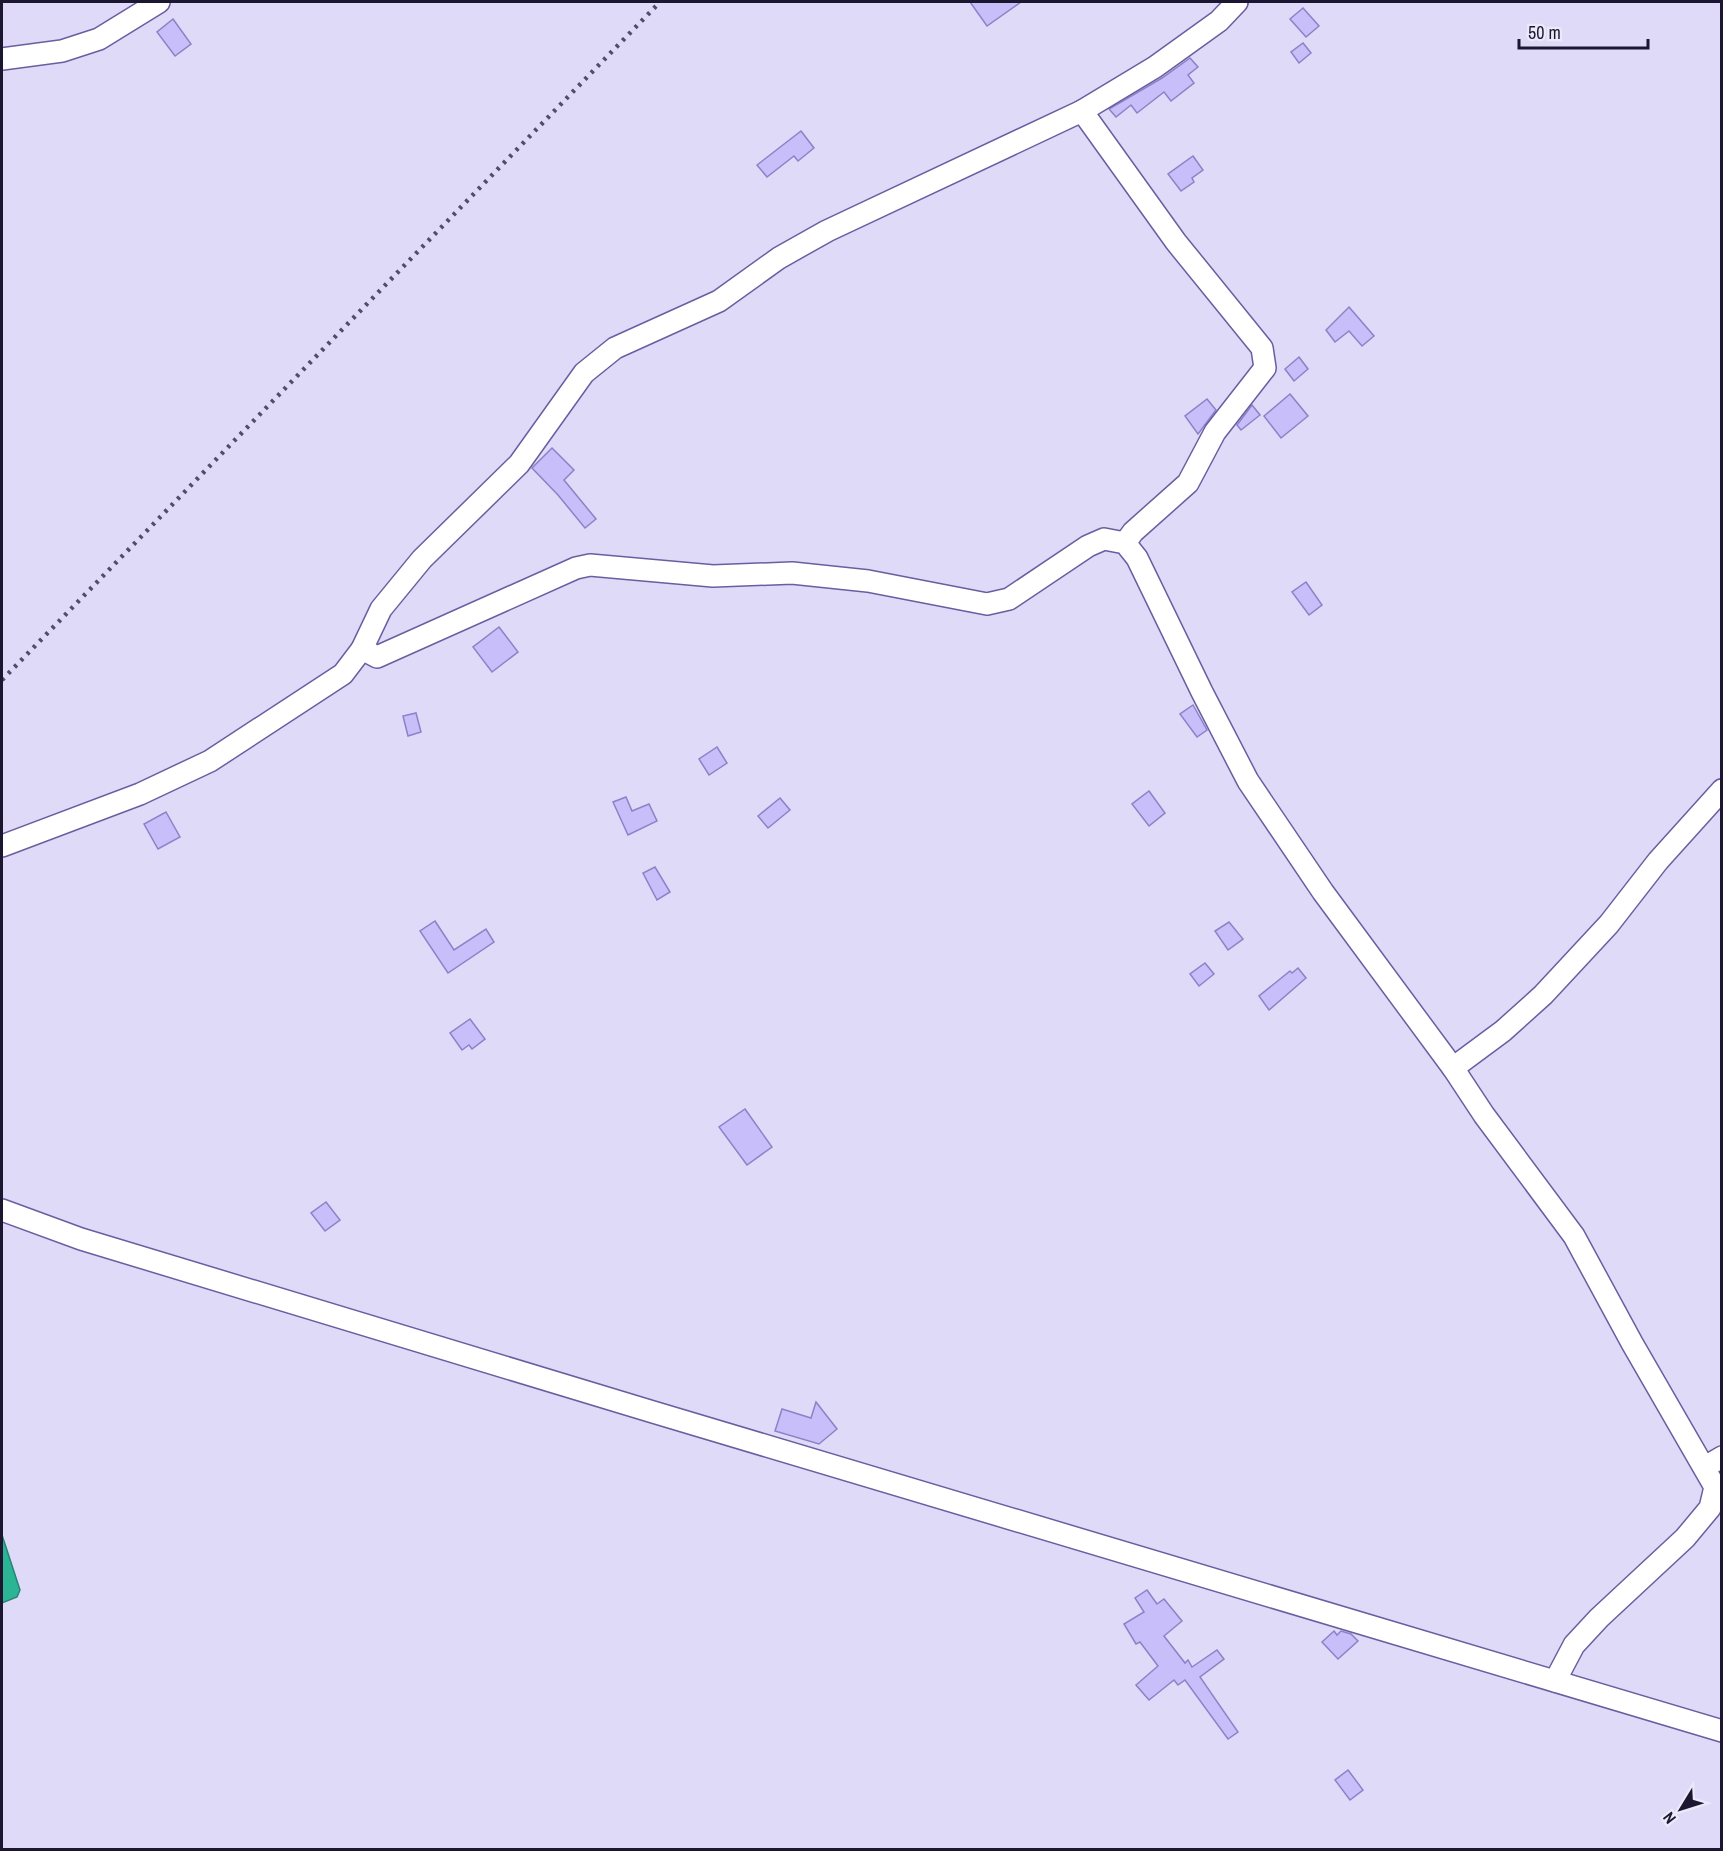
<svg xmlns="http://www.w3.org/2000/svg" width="1723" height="1851" font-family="'Archivo Narrow',sans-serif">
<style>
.water{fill:#2bb594;stroke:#268576;stroke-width:1.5}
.building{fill:#c8bef9;stroke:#8e81c7;stroke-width:1.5}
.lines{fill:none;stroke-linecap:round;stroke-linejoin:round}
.minor-casing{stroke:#6b5da0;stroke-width:24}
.minor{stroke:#fff;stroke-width:21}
.rail{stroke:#514c67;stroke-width:4.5;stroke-dasharray:3 6;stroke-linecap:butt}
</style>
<rect width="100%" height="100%" fill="#dfdaf8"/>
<!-- water -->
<path class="water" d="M2,1535L20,1590L17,1597L2,1603Z"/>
<!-- building -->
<g class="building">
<path d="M970,2H1021L987,26Z"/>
<path d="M1303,8L1319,26L1306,37L1290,19Z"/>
<path d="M173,19L191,44L175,56L157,32Z"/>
<path d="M1303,43L1311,53L1299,63L1291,52Z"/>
<path d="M1190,58L1198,67L1188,75L1194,83L1171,101L1164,92L1137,113L1131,105L1116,117L1109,109L1162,78Z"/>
<path d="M801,131L814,148L798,161L794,156L767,177L757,165Z"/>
<path d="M1193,156L1203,170L1192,178L1194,182L1181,191L1168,174Z"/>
<path d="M1349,307L1374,336L1362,346L1349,331L1335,342L1326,330Z"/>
<path d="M1299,357L1308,369L1294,381L1285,369Z"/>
<path d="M1290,394L1308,416L1281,438L1264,416Z"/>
<path d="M1207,399L1216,410L1198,434L1185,416Z"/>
<path d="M1252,405L1260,415L1241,430L1237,425Z"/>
<path d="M552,448L574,470L564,480L596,519L585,528L558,495L532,468Z"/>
<path d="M1306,582L1322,605L1309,615L1292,592Z"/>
<path d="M499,627L518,652L492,672L473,647Z"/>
<path d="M1193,705L1207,730L1197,737L1180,714Z"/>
<path d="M416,713L421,732L408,736L403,716Z"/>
<path d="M717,747L727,763L709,775L699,759Z"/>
<path d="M1149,791L1165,813L1149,826L1132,804Z"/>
<path d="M626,797L632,811L649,804L657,821L628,835L613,802Z"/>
<path d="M780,798L790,810L768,828L758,816Z"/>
<path d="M166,812L180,837L158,849L144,824Z"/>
<path d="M655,867L670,892L657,900L643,873Z"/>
<path d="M435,921L454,950L486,929L494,942L448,973L420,931Z"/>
<path d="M1229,922L1243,939L1228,950L1215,931Z"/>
<path d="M1205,963L1214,974L1199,986L1190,974Z"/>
<path d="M1298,968L1306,978L1269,1010L1259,996L1290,971L1292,973Z"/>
<path d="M470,1019L485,1039L472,1049L469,1045L462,1050L450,1033Z"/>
<path d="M745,1109L772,1147L747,1165L719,1127Z"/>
<path d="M326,1202L340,1220L325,1231L311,1213Z"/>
<path d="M816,1402L837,1429L819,1444L775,1431L782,1409L811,1418Z"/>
<path d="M1147,1590L1157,1604L1164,1599L1182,1621L1164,1636L1185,1663L1188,1660L1192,1667L1217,1650L1224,1659L1200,1677L1238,1732L1228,1739L1185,1680L1178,1685L1174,1680L1149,1700L1136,1685L1158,1666L1140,1642L1136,1644L1124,1624L1144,1612L1135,1598Z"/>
<path d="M1334,1631L1337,1635L1341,1631L1351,1634L1358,1641L1338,1659L1322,1642Z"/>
<path d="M1348,1770L1363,1790L1350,1800L1335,1780Z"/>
</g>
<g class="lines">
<!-- minor casing -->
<g class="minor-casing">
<g id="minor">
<path d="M2,59L62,51L99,39L159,2"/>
<path d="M1082,111L1176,242L1262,348L1265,368L1215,432L1188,483L1133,532L1125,543"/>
<path d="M362,649L377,657L576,568L590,565L713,576L792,573L868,581L987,604L1009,599L1088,546L1104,539L1125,543L1137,558L1202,692L1248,781L1323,892L1453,1068L1484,1115L1574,1236L1632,1343L1715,1487L1710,1508L1685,1538L1599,1618L1574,1645L1555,1681"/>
<path d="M2,846L140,794L210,761L343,674L362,649L381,609L422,559L519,464L584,373L615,348L719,301L779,258L827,231L1082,111L1155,67L1219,21L1237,2"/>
<path d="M1453,1068L1503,1031L1543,995L1609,924L1658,861L1722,790"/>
<path d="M2,1210L81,1239L653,1412L1722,1731"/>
<path d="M1705,1467L1722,1457"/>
</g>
</g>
<!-- minor -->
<use href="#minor" class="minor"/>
<!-- rail -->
<path class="rail" d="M2,680L660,2"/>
</g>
<!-- border -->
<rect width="1723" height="1851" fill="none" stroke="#1c1631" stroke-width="6"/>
<!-- north arrow -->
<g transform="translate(1681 1809) rotate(232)" stroke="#eceaf9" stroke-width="4.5" paint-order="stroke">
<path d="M0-4.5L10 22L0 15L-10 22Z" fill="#1c1631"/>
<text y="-9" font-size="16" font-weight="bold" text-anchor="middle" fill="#1c1631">N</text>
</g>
<!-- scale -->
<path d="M1519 39v9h129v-9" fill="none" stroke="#1c1631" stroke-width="3"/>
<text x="1528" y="39" font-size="18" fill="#1c1631" stroke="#eceaf9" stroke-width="4.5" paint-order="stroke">50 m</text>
</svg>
